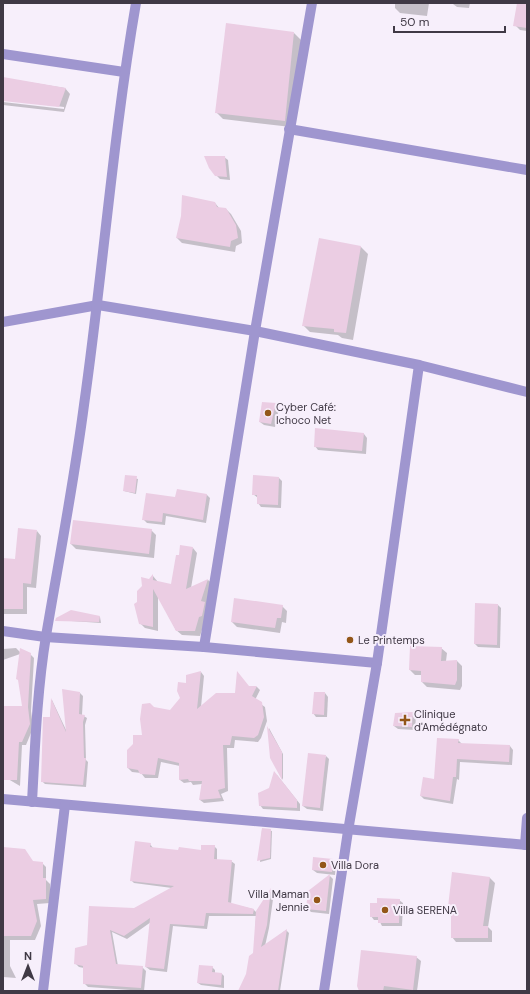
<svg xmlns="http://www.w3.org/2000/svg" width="530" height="994" font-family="'DM Sans',sans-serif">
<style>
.shadow{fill:#0003}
.building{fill:#ebcde3}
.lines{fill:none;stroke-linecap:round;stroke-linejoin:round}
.minor{stroke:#9f96cf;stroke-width:10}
.poi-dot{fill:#935618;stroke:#f7effb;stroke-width:1.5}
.labels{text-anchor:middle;stroke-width:4;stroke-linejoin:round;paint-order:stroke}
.poi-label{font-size:11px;fill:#403945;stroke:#f7effb;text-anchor:start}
</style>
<rect width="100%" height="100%" fill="#f7effb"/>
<!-- shadow -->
<g class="shadow">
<path d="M395,3H429L427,16L400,13L395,8Z"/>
<path d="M470,3L469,8L457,7L453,4Z"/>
<path d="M518,3H527V31L520,30L515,25Z"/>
<path d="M294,33L301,40L291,127L223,119L216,112Z"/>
<path d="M3,78L65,88L70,94L64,112L3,105V102L64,109V107L3,100Z"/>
<path d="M224,157L228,160L230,180L220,179L216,175Z"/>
<path d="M215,203L220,209H226L231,214L241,231L242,243L236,246L235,252L182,243L177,238Z"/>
<path d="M320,240L361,247L368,254L353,340L342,338L338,335L310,332L303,325Z"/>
<path d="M275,404L279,408L275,427L264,425L260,422Z"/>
<path d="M364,434L367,438L366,454L318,450L315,446Z"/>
<path d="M126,476L138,479L136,494L124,491Z"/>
<path d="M279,478L282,481L281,508L261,507L258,503V498L253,494Z"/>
<path d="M207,495L210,498L206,523L166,516L165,525L147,523L143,519L176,499Z"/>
<path d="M151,530L156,535L154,558L76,549L71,544Z"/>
<path d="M37,531L41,536L36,588L27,587V614H3V559L16,560Z"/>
<path d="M193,548L197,553L191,588L208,580L213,584L206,605L209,608L200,636L182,635L176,630L158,595V631L145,628L140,623L138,602L149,580L153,576L158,582L172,585L179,556Z"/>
<path d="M498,605L501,608L500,648L478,647L475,644Z"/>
<path d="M282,606L287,611L286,623L282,622L280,633L237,627L232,622Z"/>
<path d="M100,617L101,623L56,620Z"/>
<path d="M16,648L21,653L30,654L34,658L31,711L33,728L26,745H22L20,786L3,776V707H24L20,654L3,660V649Z"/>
<path d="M441,648L447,653L446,661H457L462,666V686L460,690L427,687L422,682V675H415L410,670Z"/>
<path d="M201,672L204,676L201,707L236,694L250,687H257L260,690L255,700L265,707L267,721L261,738L258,742L235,740L234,748H227L228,791L221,794L224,801L204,803L200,800L202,784L193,785L191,782L184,783L180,780V766L161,762L158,778H145L141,773L132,772L128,768L154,708L171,711L181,698L187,684Z"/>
<path d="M80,693L83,696L82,715L87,718L85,725L86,760L88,762L86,787L45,784L42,781L52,700L67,732Z"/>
<path d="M325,693L328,697L327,717H316L313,713Z"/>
<path d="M412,713L416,716L415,730L398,729L394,726Z"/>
<path d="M269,728L283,754V780L271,757Z"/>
<path d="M458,740L462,744L510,746L513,750L512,765L460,762L459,780L457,779L453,804L424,799L421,796L435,780Z"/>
<path d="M326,756L329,759L323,811L307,809L303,806Z"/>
<path d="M277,775L300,804V811L263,809L260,805Z"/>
<path d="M262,829L272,831L271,859L260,862Z"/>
<path d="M150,844L153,848L179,851H202L214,846L217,849V861H231L235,864L231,904L253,909L256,912L272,890L274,892L269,928L265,946L286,930L289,933L280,991H241L254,953L256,916H209L207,929L173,926L167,972L150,970L146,967L151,922L127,939L112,932L118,966L142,967L146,971L144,991L88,987L84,983V968L79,967L76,964L88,945L134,909L172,888L134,883L131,880Z"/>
<path d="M3,859L35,866L42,863L46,867V880L50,884V903L37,904L41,926L35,940H10V966L16,978L3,977Z"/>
<path d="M332,860L336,863L335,875L317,873L313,870Z"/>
<path d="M453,873L490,878L495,883L488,927L492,931V942H456L452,937V910L449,906Z"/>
<path d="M330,876L333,879L329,914L311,912L307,908L309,891Z"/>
<path d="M399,900L403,903L402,926H382L379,920H374L371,916L378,904Z"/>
<path d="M416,957L421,961L417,991H361Z"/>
<path d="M212,967L215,970V973L222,974L224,976V988L201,985L198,983Z"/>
</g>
<!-- building -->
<g class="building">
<path d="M517,3H527V28L513,26Z"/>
<path d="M226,23L294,32L285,121L215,113Z"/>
<path d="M3,77L66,88L59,107L3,101Z"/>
<path d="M204,156H225L227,177L215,176L209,168Z"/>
<path d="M182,195L215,202L217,207L226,208L236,225L238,238L231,241L230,247L176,238L181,216Z"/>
<path d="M319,238L361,246L346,333L334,332V329L302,326Z"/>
<path d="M262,402L276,403L271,424L259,422Z"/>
<path d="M315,428L364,433L362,451L314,447Z"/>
<path d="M125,475L137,476L135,493L123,491Z"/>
<path d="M253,475L279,477L278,505L257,504V495H252Z"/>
<path d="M177,489L207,494L203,520L163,513L162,522L142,520L146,493L175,497Z"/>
<path d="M73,520L152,529L149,554L70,544Z"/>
<path d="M18,528L37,530L31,584L23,583V609H3V558L15,559Z"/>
<path d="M180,545L193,547L186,589L208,579L201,601L205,602L202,616L199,617L195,631H176L153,589V627L139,624L134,604L137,602V591L142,586L141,577L149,579L153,574V580L171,584L176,555H179Z"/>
<path d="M234,598L283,605L281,618H277L275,628L231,622Z"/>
<path d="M475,603L498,604L497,645L474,644Z"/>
<path d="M71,610L100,616L99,622L55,621L56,618Z"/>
<path d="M410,646L442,647L441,661L457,660V680L455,685L421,682V671L409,670Z"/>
<path d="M20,648L31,653L28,707L30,724L22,742H19L17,780H3V706H22L18,680L16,679Z"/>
<path d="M201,671L197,709L216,693H235L237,671L249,686H257L252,696L262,702L264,717L258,735L254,738L232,736L230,745H223L225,788L218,790L221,798L199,800L202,781H189L188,779L179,780V763L158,758L155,775L140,774L138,770L127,768V750L133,744V735H142L140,719L142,704L150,703L154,707L170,710L180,698L177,691L178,682L186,683V675Z"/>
<path d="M62,689L80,692L79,714L85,715L83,722L84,758H86L83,785L41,782L43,717H50L51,698L66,732Z"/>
<path d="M314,692H325L324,715L312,714Z"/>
<path d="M413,712L412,727L393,726L395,713Z"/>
<path d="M267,726L282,752V780L270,758Z"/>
<path d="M437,738L459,739L458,743L510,745L509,762L457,759L456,777H453L450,801L420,796L423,777L434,779Z"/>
<path d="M308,753L326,755L320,808L302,806Z"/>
<path d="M274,771L297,800V808L259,806L258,793L269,788Z"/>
<path d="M262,828L271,829L270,858L257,861Z"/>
<path d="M135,841L151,843L150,847L178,850L179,847L201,850V845H215L214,859L232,860L228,902L254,909L253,914L206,913L204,926L170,924L164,969L145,967L150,918L124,936L110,930L116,964L143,966L141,988L83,984V966L74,964L75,948L87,945L89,906L134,908L174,886L130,881Z"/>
<path d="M3,847L25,849L33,861L43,862V878H46V899L33,900L37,921L31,936H3Z"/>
<path d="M313,857L333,859L332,872L312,870Z"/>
<path d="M452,872L490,877L483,926H488V938H451V907H448Z"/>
<path d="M330,874L326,911L306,909L308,891Z"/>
<path d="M271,888L267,925L261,947L287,929L278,991H238L246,974L249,956L253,953L256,911Z"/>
<path d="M377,898L400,899L399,923H378V917H370V903H377Z"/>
<path d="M361,950L417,956L413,990L384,986L383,991H359L357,986Z"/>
<path d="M199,965L213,966L212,972L222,973L221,985L197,983Z"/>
</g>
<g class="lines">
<!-- minor -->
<g class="minor">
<path d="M3,54L124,72"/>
<path d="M289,129L527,170"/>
<path d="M3,322L98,305L255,331L419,365L527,392"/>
<path d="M3,631L45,637L204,647L377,663"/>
<path d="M204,647L255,331L312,3"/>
<path d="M3,799L527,845"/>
<path d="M32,802C35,747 37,691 46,636C59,559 74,482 84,405C103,271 113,136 136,3"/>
<path d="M525,845L527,818"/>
<path d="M43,991L65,805"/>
<path d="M324,991L348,831L377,663L419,365"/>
</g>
</g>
<!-- markers -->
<g class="poi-dot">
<circle cx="268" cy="413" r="4"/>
<circle cx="350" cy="640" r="4"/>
<path d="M403 714h4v4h4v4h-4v4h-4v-4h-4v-4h4z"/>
<circle cx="323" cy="865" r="4"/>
<circle cx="317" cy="900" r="4"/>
<circle cx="385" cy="910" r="4"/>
</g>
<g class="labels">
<!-- poi labels -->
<g class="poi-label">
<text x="276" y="411">Cyber Café:<tspan x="276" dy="13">Ichoco Net</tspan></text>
<text x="358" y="644">Le Printemps</text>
<text x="414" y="718">Clinique<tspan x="414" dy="13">d'Amédégnato</tspan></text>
<text x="331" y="869">Villa Dora</text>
<text x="309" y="898" text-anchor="end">Villa Maman<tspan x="309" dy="13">Jennie</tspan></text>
<text x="393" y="914">Villa SERENA</text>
</g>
</g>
<!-- border -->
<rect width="530" height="994" fill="none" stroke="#403945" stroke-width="8"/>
<!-- north arrow -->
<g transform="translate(28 966)" stroke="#f7effb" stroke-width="3" paint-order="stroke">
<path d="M0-3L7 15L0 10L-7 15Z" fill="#403945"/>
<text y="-6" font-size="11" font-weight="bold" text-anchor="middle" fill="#403945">N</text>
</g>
<!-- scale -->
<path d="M394 26v6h111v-6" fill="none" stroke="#403945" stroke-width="2"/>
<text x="400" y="26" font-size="12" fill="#403945" stroke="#f7effb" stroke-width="3" paint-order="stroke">50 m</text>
</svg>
